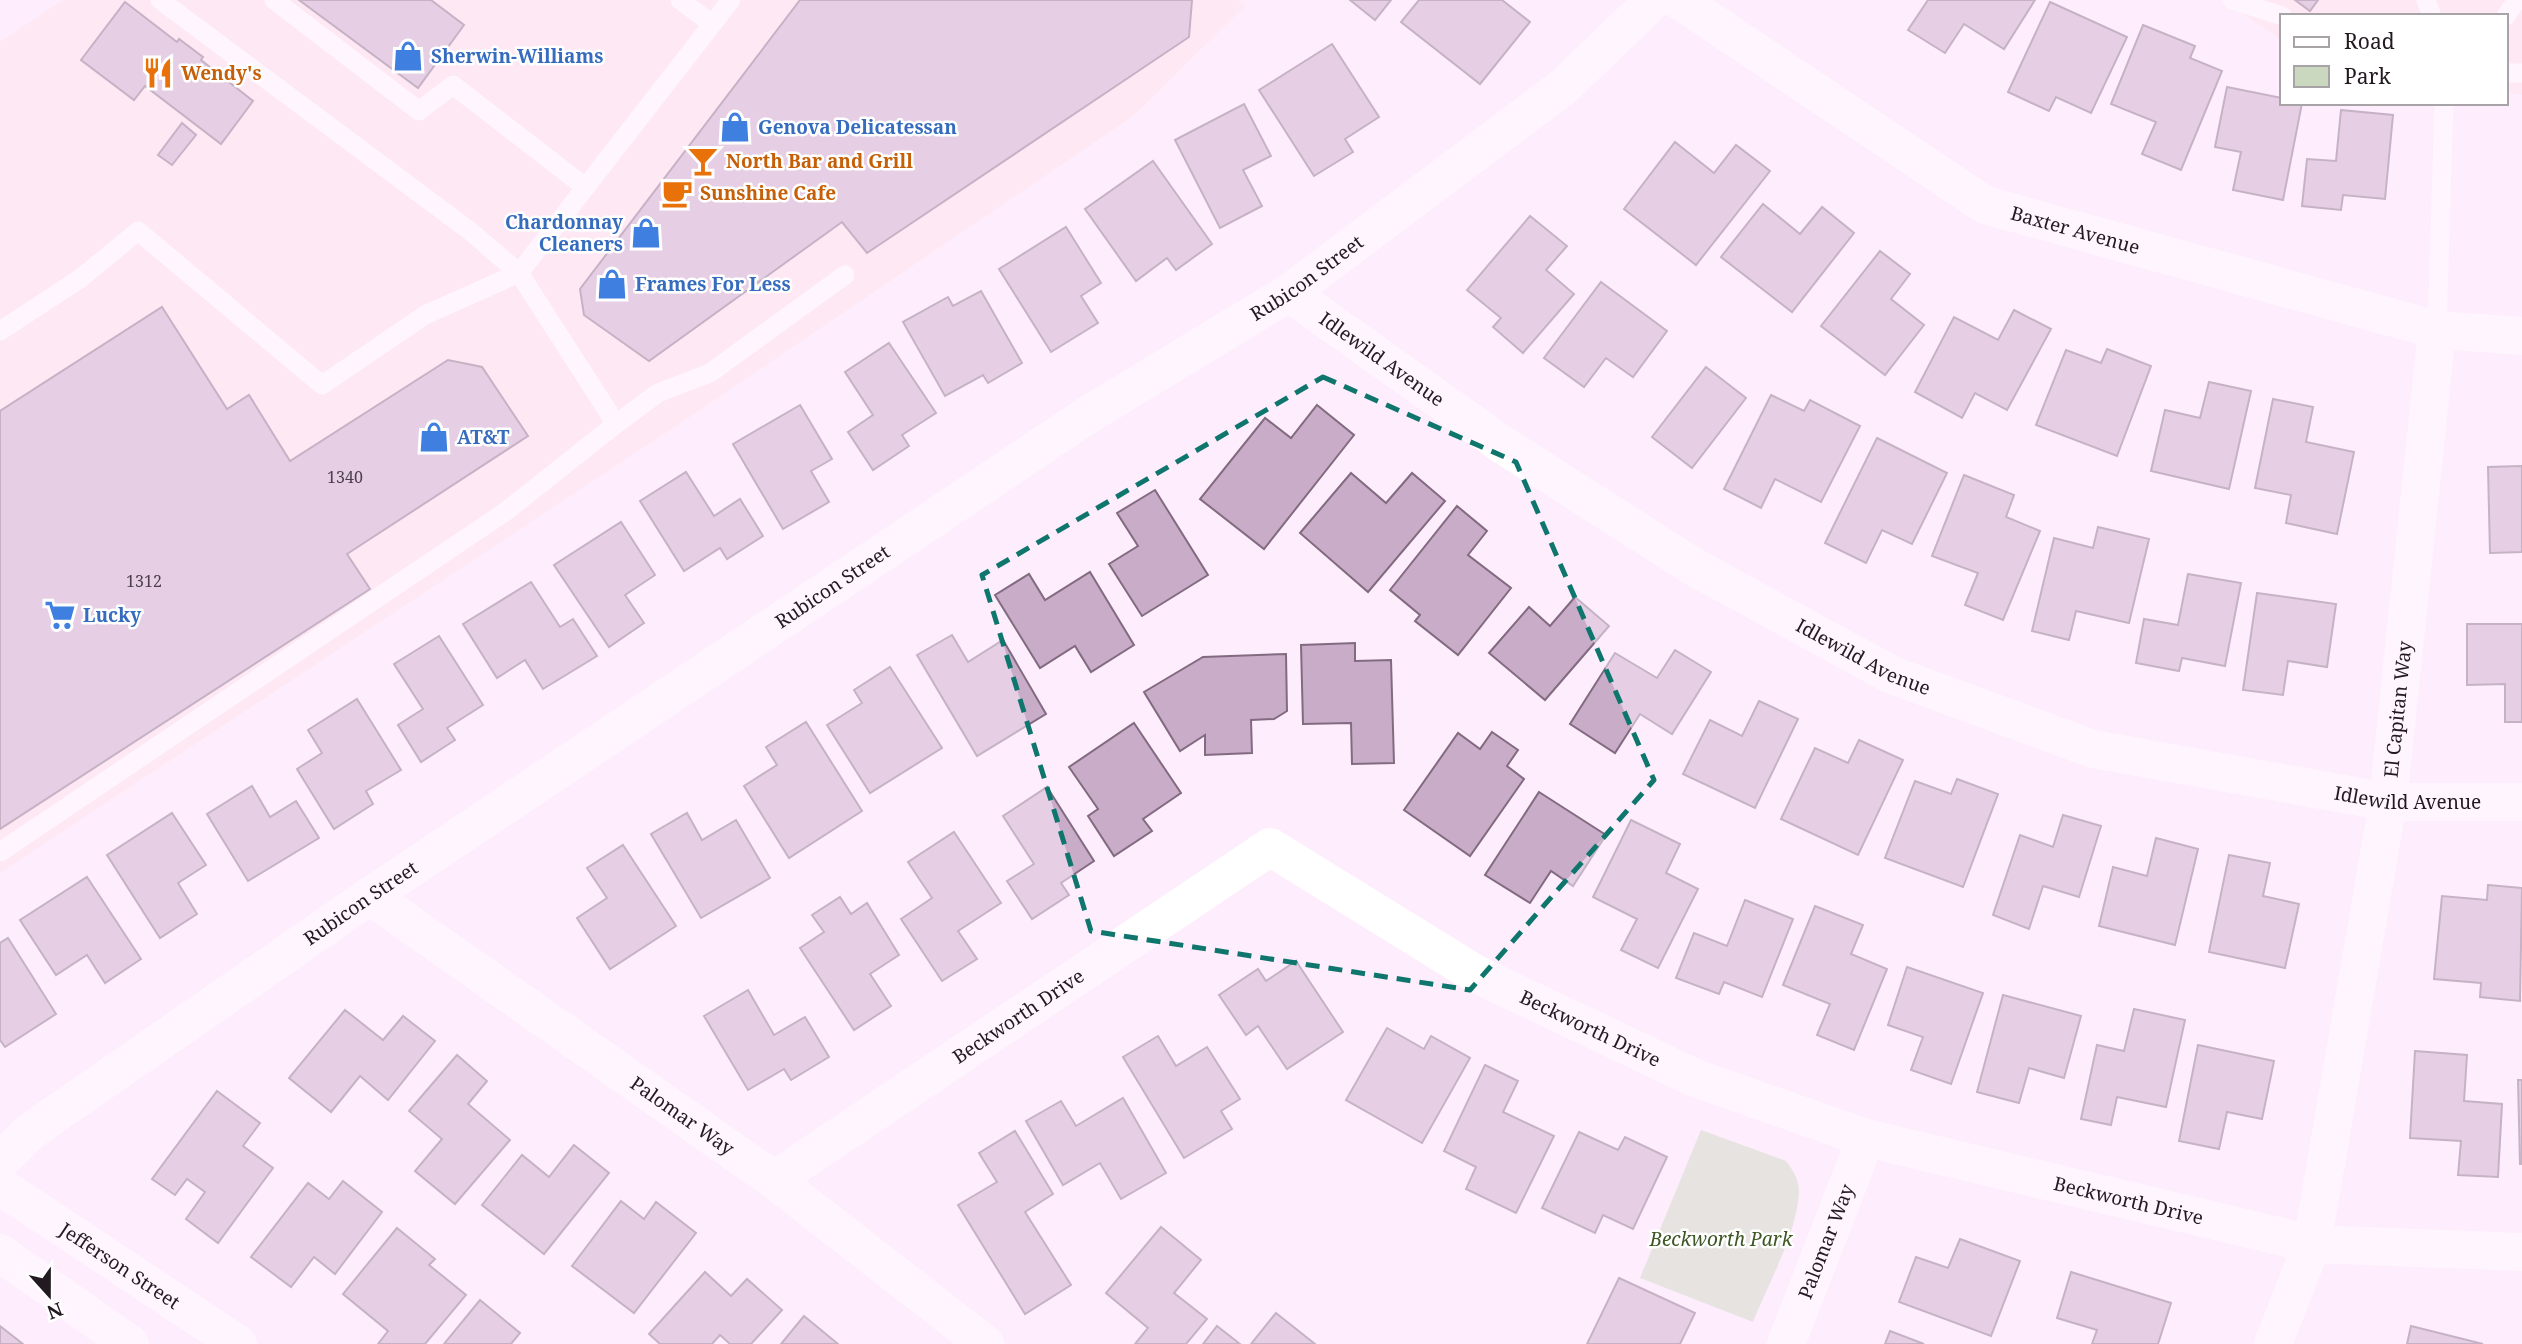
<svg xmlns="http://www.w3.org/2000/svg" width="2522" height="1344" font-family="'Noto Serif',serif">
<style>
.commercial{fill:#fce2e8}
.green{fill:#cad8bf}
.building{fill:#c9acc8;stroke:#826b81;stroke-width:2}
.lines{fill:none;stroke-linecap:round;stroke-linejoin:round}
.lane{stroke:#fff;stroke-width:19}
.street{stroke:#fff;stroke-width:38}
.secondary{stroke:#fff;stroke-width:38}
.marked{fill:none;stroke:#0f766e;stroke-width:5;stroke-dasharray:14 9;stroke-linejoin:round}
.labels{text-anchor:middle;stroke-width:5;stroke-linejoin:round;paint-order:stroke}
.number-label{font-size:16px;fill:#4c3e4b}
.shop-label{font-size:19px;font-weight:bold;fill:#366cbe;stroke:#fff;text-anchor:start}
.food-label{font-size:19px;font-weight:bold;fill:#c56008;stroke:#fff;text-anchor:start}
.street-label{font-size:19px;fill:#221921;stroke:#fff}
.park-label{font-size:19px;font-style:italic;fill:#3d5624;stroke:#fff}
</style>
<rect width="100%" height="100%" fill="#feedfd"/>
<!-- commercial -->
<g class="commercial">
<path d="M63,0H1237L1245,6L1133,116L691,416L0,873V42Z"/>
<path d="M2223,0H2522V95L2506,92V16H2282V40Z"/>
</g>
<!-- green -->
<path class="green" d="M1701,1130L1786,1161C1793,1170 1799,1180 1799,1191C1798,1231 1768,1284 1753,1322L1640,1278Z"/>
<!-- building -->
<g class="building">
<path d="M299,0H431L464,25L418,88Z"/>
<path d="M800,0H1192L1189,37L867,253L842,222L649,361L584,315L580,289Z"/>
<path d="M1350,0H1391L1375,20Z"/>
<path d="M1419,0H1502L1530,22L1480,84L1401,22Z"/>
<path d="M1928,0H2035L2004,49L1964,24L1945,53L1908,30Z"/>
<path d="M2295,0H2318L2310,11Z"/>
<path d="M125,2L177,42L179,39L203,57L201,60L253,101L221,144L145,86L134,100L81,60Z"/>
<path d="M2050,2L2127,37L2091,113L2056,97L2049,111L2008,92Z"/>
<path d="M2143,25L2195,46L2190,58L2222,71L2181,170L2142,154L2156,122L2111,104Z"/>
<path d="M1332,44L1379,117L1345,139L1353,152L1314,176L1259,90Z"/>
<path d="M2227,87L2282,98V103H2302L2283,200L2233,190L2241,152L2215,147Z"/>
<path d="M1244,104L1271,156L1243,170L1262,206L1220,228L1175,140Z"/>
<path d="M2341,110L2393,115L2385,199L2343,195L2341,210L2302,206L2307,159L2336,161Z"/>
<path d="M182,123L196,135L172,165L158,155Z"/>
<path d="M1675,142L1714,173L1736,145L1770,171L1696,265L1624,209Z"/>
<path d="M1153,161L1212,244L1176,270L1167,258L1136,281L1085,209Z"/>
<path d="M1763,204L1800,234L1822,207L1854,233L1792,312L1721,257Z"/>
<path d="M1530,216L1567,246L1546,270L1574,294L1523,353L1493,327L1501,318L1467,290Z"/>
<path d="M1066,227L1101,283L1081,296L1098,323L1051,352L999,269Z"/>
<path d="M1880,251L1910,274L1891,299L1924,325L1885,375L1821,326Z"/>
<path d="M1601,282L1667,331L1633,377L1606,358L1584,387L1544,358Z"/>
<path d="M981,291L1022,363L988,383L983,375L945,396L903,322L948,297L953,306Z"/>
<path d="M162,307L227,409L249,395L290,461L448,360L482,367L528,436L347,554L370,589L0,829V411Z"/>
<path d="M2014,310L2051,329L2007,410L1975,393L1962,418L1915,392L1954,317L1998,340Z"/>
<path d="M889,343L936,413L902,435L909,446L873,470L848,432L873,415L845,372Z"/>
<path d="M2107,349L2151,366L2117,456L2036,425L2066,350L2101,363Z"/>
<path d="M1706,367L1746,398L1692,468L1652,437Z"/>
<path d="M2209,382L2251,391L2229,489L2151,471L2165,410L2200,418Z"/>
<path d="M1771,395L1804,411L1810,400L1860,426L1821,502L1775,479L1761,508L1724,489Z"/>
<path d="M2273,399L2313,407L2306,442L2354,452L2337,534L2286,523L2291,495L2255,488Z"/>
<path d="M800,405L832,459L811,471L829,502L783,529L733,444Z"/>
<path d="M1317,405L1354,435L1264,549L1200,499L1265,418L1291,438Z"/>
<path d="M1877,438L1947,473L1912,544L1882,530L1866,563L1825,543Z"/>
<path d="M2522,466V552L2490,553L2488,467Z"/>
<path d="M686,472L714,516L740,499L763,536L727,559L720,548L684,571L640,501Z"/>
<path d="M1351,473L1386,503L1412,473L1445,501L1368,592L1300,533Z"/>
<path d="M1964,475L2014,495L2006,517L2040,531L2003,620L1965,605L1978,573L1932,556Z"/>
<path d="M1155,490L1208,575L1142,616L1109,564L1138,546L1117,513Z"/>
<path d="M1457,506L1487,531L1468,555L1511,588L1458,655L1415,621L1420,615L1390,590Z"/>
<path d="M621,522L655,575L625,595L644,623L609,647L554,565Z"/>
<path d="M2098,527L2149,539L2129,623L2076,611L2069,640L2032,631L2054,538L2093,548Z"/>
<path d="M1090,572L1134,645L1091,672L1075,646L1040,668L995,595L1029,574L1045,600Z"/>
<path d="M2188,574L2241,583L2225,666L2182,658L2179,671L2136,663L2144,619L2178,625Z"/>
<path d="M531,582L560,627L573,619L597,656L543,689L525,660L497,678L463,624Z"/>
<path d="M2257,593L2336,604L2327,667L2288,661L2283,695L2243,690Z"/>
<path d="M1575,597L1609,626L1545,700L1489,653L1529,607L1550,626Z"/>
<path d="M2467,624H2522V722H2505V684L2467,685Z"/>
<path d="M952,635L968,662L1003,640L1046,714L977,756L917,655Z"/>
<path d="M439,636L483,705L447,728L455,740L421,762L398,725L423,709L394,664Z"/>
<path d="M1355,643V661L1391,660L1394,763L1352,764L1351,723L1303,724L1301,645Z"/>
<path d="M1675,650L1711,672L1672,734L1640,714L1615,753L1570,724L1615,653L1657,678Z"/>
<path d="M1286,654L1287,711L1274,719L1251,720L1252,753L1205,755V735L1180,751L1144,692L1203,657Z"/>
<path d="M890,667L942,748L870,793L827,725L862,703L854,690Z"/>
<path d="M357,699L401,770L366,791L373,804L334,829L297,769L322,753L308,730Z"/>
<path d="M1759,701L1798,719L1755,808L1683,774L1710,720L1742,736Z"/>
<path d="M806,722L862,811L789,858L744,786L777,765L766,747Z"/>
<path d="M1134,723L1181,793L1143,819L1152,831L1114,856L1088,816L1098,809L1069,767Z"/>
<path d="M1492,732L1518,750L1507,766L1524,779L1470,856L1404,810L1458,733L1480,749Z"/>
<path d="M1859,740L1903,760L1858,855L1781,819L1815,748L1848,763Z"/>
<path d="M1957,779L1998,794L1963,887L1885,858L1915,781L1951,794Z"/>
<path d="M252,786L270,817L296,801L319,838L248,881L207,814Z"/>
<path d="M1047,787L1094,861L1061,883L1069,895L1032,919L1007,881L1034,864L1003,816Z"/>
<path d="M1539,792L1606,835L1573,886L1551,871L1530,903L1485,875Z"/>
<path d="M172,813L206,865L178,883L197,914L160,938L107,855Z"/>
<path d="M687,813L702,840L736,820L770,878L701,918L651,834Z"/>
<path d="M2063,815L2101,826L2079,897L2043,886L2029,929L1993,915L2020,835L2053,847Z"/>
<path d="M1631,820L1680,844L1666,873L1698,889L1658,968L1621,950L1637,919L1593,897Z"/>
<path d="M954,832L1001,903L958,931L977,959L942,981L901,919L932,898L908,862Z"/>
<path d="M2156,838L2198,849L2175,945L2099,926L2113,867L2147,876Z"/>
<path d="M623,845L676,926L610,969L577,918L607,898L587,868Z"/>
<path d="M2229,855L2270,863L2263,896L2299,904L2285,968L2209,952Z"/>
<path d="M87,877L141,959L105,983L87,955L56,975L20,920Z"/>
<path d="M2488,885L2522,888L2520,1001L2480,997L2481,983L2434,979L2442,896L2487,900Z"/>
<path d="M840,897L851,914L867,903L899,955L870,974L891,1006L854,1030L800,948L824,932L812,915Z"/>
<path d="M1745,900L1793,919L1762,997L1724,982L1719,994L1676,978L1694,933L1727,946Z"/>
<path d="M1815,906L1863,925L1851,954L1887,969L1854,1050L1817,1035L1830,1004L1783,985Z"/>
<path d="M8,938L56,1014L5,1047L0,1040V943Z"/>
<path d="M1296,961L1343,1032L1287,1069L1258,1026L1246,1035L1219,995L1258,969L1266,981Z"/>
<path d="M1907,967L1983,993L1951,1084L1911,1070L1923,1037L1888,1025Z"/>
<path d="M748,990L774,1035L805,1017L829,1057L791,1080L784,1069L748,1090L704,1016Z"/>
<path d="M2003,995L2081,1016L2064,1078L2029,1068L2019,1103L1977,1092Z"/>
<path d="M2134,1009L2185,1020L2166,1107L2117,1097L2111,1125L2081,1119L2097,1045L2124,1051Z"/>
<path d="M345,1010L383,1040L403,1016L435,1041L388,1100L360,1076L331,1112L289,1078Z"/>
<path d="M1387,1028L1424,1049L1431,1036L1470,1058L1422,1143L1346,1100Z"/>
<path d="M1158,1036L1176,1066L1207,1047L1240,1099L1221,1111L1232,1129L1184,1158L1123,1057Z"/>
<path d="M2198,1045L2274,1061L2262,1119L2227,1112L2219,1149L2179,1141Z"/>
<path d="M2415,1051L2467,1055L2464,1101L2502,1104L2498,1177L2458,1175L2461,1141L2410,1138Z"/>
<path d="M457,1055L487,1081L468,1104L510,1140L455,1204L415,1171L442,1139L409,1111Z"/>
<path d="M1485,1065L1518,1081L1503,1112L1554,1136L1516,1213L1466,1189L1476,1167L1444,1151Z"/>
<path d="M2518,1080H2522V1164H2520Z"/>
<path d="M217,1091L260,1123L243,1146L273,1168L218,1243L186,1219L205,1192L187,1179L175,1195L152,1179Z"/>
<path d="M1123,1098L1166,1173L1121,1199L1100,1163L1063,1185L1026,1121L1061,1101L1076,1126Z"/>
<path d="M1015,1131L1053,1194L1025,1212L1071,1285L1025,1314L958,1205L997,1182L979,1153Z"/>
<path d="M1579,1132L1618,1150L1625,1137L1667,1157L1633,1229L1603,1215L1595,1233L1542,1208Z"/>
<path d="M574,1145L609,1173L544,1254L482,1205L522,1155L549,1177Z"/>
<path d="M343,1181L382,1212L335,1274L314,1257L291,1287L251,1257L308,1183L329,1199Z"/>
<path d="M621,1201L644,1219L656,1202L696,1233L634,1313L572,1266Z"/>
<path d="M1161,1227L1201,1260L1174,1293L1207,1319L1186,1344H1135L1148,1328L1106,1293Z"/>
<path d="M397,1228L435,1259L429,1265L466,1295L425,1344H378L388,1331L343,1294Z"/>
<path d="M1960,1239L2020,1261L1991,1336L1899,1302L1916,1257L1948,1268Z"/>
<path d="M705,1272L731,1296L747,1279L782,1310L751,1344H730L720,1335L712,1344H660L649,1334Z"/>
<path d="M2071,1272L2171,1303L2158,1344H2092L2097,1330L2057,1318Z"/>
<path d="M1619,1278L1695,1313L1680,1344H1587Z"/>
<path d="M480,1300L520,1333L511,1344H444Z"/>
<path d="M1276,1313L1315,1344H1251Z"/>
<path d="M804,1316L838,1344H781Z"/>
<path d="M0,1326L23,1344H0Z"/>
<path d="M1217,1326L1240,1344H1203Z"/>
<path d="M2411,1326L2483,1344H2407Z"/>
<path d="M1890,1331L1924,1344H1885Z"/>
</g>
<g class="lines">
<!-- lane -->
<g class="lane">
<path d="M274,0L419,111L453,85L585,187"/>
<path d="M680,0L712,24"/>
<path d="M2232,0L2282,16"/>
<path d="M2426,0L2432,16"/>
<path d="M2506,16L2517,0"/>
<path d="M2506,73H2522"/>
<path d="M2437,330L2444,103"/>
<path d="M0,331L81,278L138,231L322,385L425,315L519,273L731,0"/>
<path d="M616,424L658,393L710,373L845,275"/>
<path d="M0,852L505,512L616,424L519,273L470,231L160,0"/>
</g>
<!-- street -->
<g class="street">
<path id="s1" d="M1679,0L1985,205L2437,330L2522,336"/>
<path id="s2" d="M1289,293L1503,445L1694,567L1892,675L2093,749L2388,802H2522"/>
<path id="s3" d="M370,896L774,1180L985,1344"/>
<path id="s4" d="M0,1161L31,1131L370,896L1091,413L1289,293L1562,88L1654,0"/>
<path id="s5" d="M774,1180L1270,847L1474,973L1695,1078L1866,1138L2312,1244L2522,1252"/>
<path id="s6" d="M1786,1344L1866,1138"/>
<path id="s7" d="M2273,1344L2312,1244L2388,802L2437,330"/>
</g>
<!-- secondary -->
<g class="secondary">
<path id="s8" d="M0,1186L238,1344"/>
<path d="M0,1253L130,1344"/>
</g>
</g>
<!-- marked area -->
<path d="M0 0H2522V1344H0ZM1323,377L1516,462L1654,780L1470,990L1091,931L982,575Z" fill="#feedfd" fill-opacity=".55" fill-rule="evenodd"/>
<path class="marked" d="M1323,377L1516,462L1654,780L1470,990L1091,931L982,575Z"/>
<!-- icons -->
<defs>
<g id="shop-bare" transform="scale(2.415)"><path d="M-5-2.5h2.3a2.7 3.5 0 0 1 5.4 0H5L5.5 6h-11ZM-1.5-2.5h3a1.5 2.3 0 0 0-3 0Z" fill="#3f7fe0" stroke="#fff" stroke-width="2.5" paint-order="stroke"/></g>
<g id="restaurant-bare" transform="scale(2.415)"><path d="M-5-6h1v4h1v-4h1v4h1v-4h1v5L-1.5 .5V6h-2V.5L-5-1ZM5-6V6H3V1.5H1.5Q1.5-4 5-6Z" fill="#e8710a" stroke="#fff" stroke-width="2.5" paint-order="stroke"/></g>
<g id="bar-bare" transform="scale(2.415)"><path d="M-6-5H6L.8 .8V4.5H3.5V6h-7V4.5H-.8V.8Z" fill="#e8710a" stroke="#fff" stroke-width="2.5" paint-order="stroke"/></g>
<g id="cafe-bare" transform="scale(2.415)"><path d="M-5.5-4.5H6V0H3Q3 3.5 0 3.5H-2.5Q-5.5 3.5-5.5 0ZM3-3.2v2h1.7v-2ZM-6 4.5H4V6H-6Z" fill="#e8710a" stroke="#fff" stroke-width="2.5" paint-order="stroke"/></g>
<g id="supermarket-bare" transform="scale(2.415)"><path d="M-6-5.5h2.5l.6 2H6L4.5 2H-2.5L-4.4-4H-6ZM-1.5 3.2a1.3 1.3 0 1 0 .1 0ZM3 3.2a1.3 1.3 0 1 0 .1 0Z" fill="#3f7fe0" stroke="#fff" stroke-width="2.5" paint-order="stroke"/></g>
</defs>
<g fill-rule="evenodd">
<use href="#shop-bare" x="408" y="56"/>
<use href="#restaurant-bare" x="158" y="73"/>
<use href="#shop-bare" x="735" y="127"/>
<use href="#bar-bare" x="703" y="161"/>
<use href="#cafe-bare" x="677" y="193"/>
<use href="#shop-bare" x="646" y="233"/>
<use href="#shop-bare" x="612" y="284"/>
<use href="#shop-bare" x="434" y="437"/>
<use href="#supermarket-bare" x="60" y="615"/>
</g>
<g class="labels">
<!-- number labels -->
<g class="number-label">
<text x="345" y="483">1340</text>
<text x="144" y="587">1312</text>
</g>
<!-- shop labels -->
<g class="shop-label">
<text x="431" y="63">Sherwin-Williams</text>
<text x="758" y="134">Genova Delicatessan</text>
<text x="623" y="229" text-anchor="end">Chardonnay<tspan x="623" dy="22">Cleaners</tspan></text>
<text x="635" y="291">Frames For Less</text>
<text x="457" y="444">AT&amp;T</text>
<text x="83" y="622">Lucky</text>
</g>
<!-- food labels -->
<g class="food-label">
<text x="181" y="80">Wendy's</text>
<text x="726" y="168">North Bar and Grill</text>
<text x="700" y="200">Sunshine Cafe</text>
</g>
<!-- street labels -->
<g class="street-label">
<text dy="7" stroke="none"><textPath href="#s1" startOffset="462">Baxter Avenue</textPath></text>
<text dy="7" stroke="none"><textPath href="#s4" startOffset="1578">Rubicon Street</textPath></text>
<text dy="7" stroke="none"><textPath href="#s2" startOffset="114">Idlewild Avenue</textPath></text>
<text dy="7" stroke="none"><textPath href="#s4" startOffset="1012">Rubicon Street</textPath></text>
<text dy="7" stroke="none"><textPath href="#s2" startOffset="681">Idlewild Avenue</textPath></text>
<text dy="7" stroke="none"><textPath href="#s7" startOffset="649">El Capitan Way</textPath></text>
<text dy="7" stroke="none"><textPath href="#s2" startOffset="1248">Idlewild Avenue</textPath></text>
<text dy="7" stroke="none"><textPath href="#s4" startOffset="444">Rubicon Street</textPath></text>
<text dy="7" stroke="none"><textPath href="#s5" startOffset="294">Beckworth Drive</textPath></text>
<text dy="7" stroke="none"><textPath href="#s5" startOffset="966">Beckworth Drive</textPath></text>
<text dy="7" stroke="none"><textPath href="#s3" startOffset="382">Palomar Way</textPath></text>
<text dy="7" stroke="none"><textPath href="#s5" startOffset="1533">Beckworth Drive</textPath></text>
<text dy="7" stroke="none"><textPath href="#s6" startOffset="110">Palomar Way</textPath></text>
<text dy="7" stroke="none"><textPath href="#s8" startOffset="144">Jefferson Street</textPath></text>
</g>
<!-- park labels -->
<g class="park-label">
<text x="1721" y="1246">Beckworth Park</text>
</g>
</g>
<!-- legend -->
<rect x="2280" y="14" width="228" height="91" fill="#ffffff" stroke="#a7a3a6" stroke-width="2"/>
<rect x="2294" y="37" width="35" height="10" fill="#ffffff" stroke="#a7a3a6" stroke-width="2"/>
<text x="2344" y="49" font-size="21" fill="#221921">Road</text>
<rect x="2294" y="66" width="35" height="21" fill="#cad8bf" stroke="#a7a3a6" stroke-width="2"/>
<text x="2344" y="84" font-size="21" fill="#221921">Park</text>
<!-- north arrow -->
<g transform="translate(49 1295) rotate(159)" stroke="#ffffff" stroke-width="5" paint-order="stroke">
<path d="M0-5L12 26L0 18L-12 26Z" fill="#221921"/>
<text y="-10" font-size="19" font-weight="bold" text-anchor="middle" fill="#221921">N</text>
</g>
</svg>
